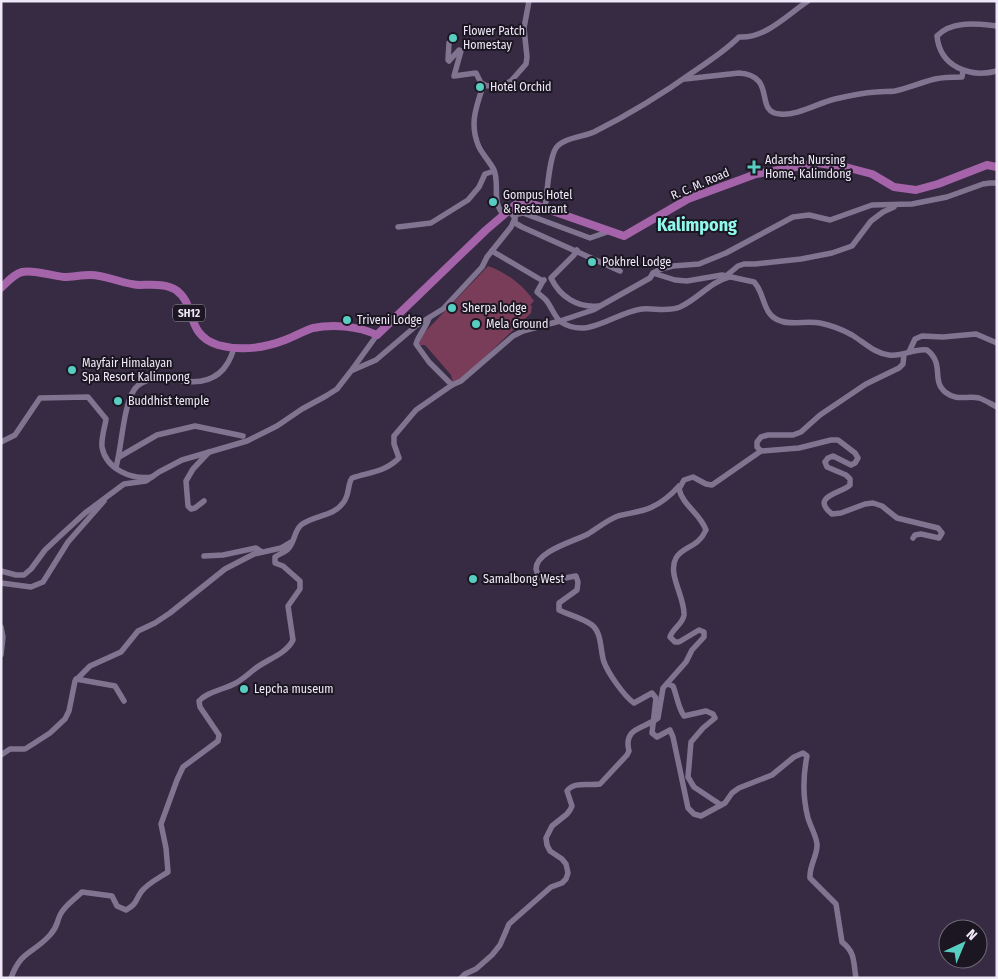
<svg xmlns="http://www.w3.org/2000/svg" width="998" height="979" font-family="'Fira Sans Condensed',sans-serif">
	<style>
		.pitch { fill: #793d59 }
		.lines { fill: none; stroke-linecap: round; stroke-linejoin: round }
		.minor { stroke: #807490; stroke-width: 5.5 }
		.major { stroke: #a563aa; stroke-width: 8 }
		.poi-dot { fill: #57cec1; stroke: #1b1621; stroke-width: 2 }
		.labels { text-anchor: middle; dominant-baseline: central; stroke-width: 4; stroke-linejoin: round; paint-order: stroke }
		.shield { fill: #1b1621; stroke: #afa9b8; stroke-width: 1 }
		.shield-label { font-size: 11px; font-weight: bold; fill: #efe8f8 }
		.poi-label { font-size: 12px; fill: #efe8f8; stroke: #1b1621; text-anchor: start }
		.street-label { font-size: 12px; fill: #efe8f8; stroke: #1b1621 }
		.district-label { font-size: 18px; font-weight: bold; fill: #90f9ec; stroke: #1b1621 }
	</style>
	<rect width="100%" height="100%" fill="#362b43"/>
	<path class="pitch" d="M488,266C507,273 522,284 534,301L530,305L532,306L531,313L460,381L453,383L451,375L426,346L424,345H419L422,335Z"/>
	<g class="lines">
		<g class="minor">
			<path d="M997,26C977,24 952,20 937,36C940,67 970,78 997,71"/>
			<polyline points="449,43 448,60 449,61 459,50 461,51 454,76 476,73 481,83 485,85"/>
			<path d="M685,79L739,73C778,76 753,112 780,114C797,116 818,103 835,99C848,96 862,93 876,92C882,91 889,92 895,91C909,88 922,82 935,79C944,77 953,77 962,77L963,71"/>
			<path d="M545,208C547,194 549,158 556,148C563,138 583,137 594,132C630,114 664,93 696,70C711,60 726,50 739,37C765,39 787,15 808,1"/>
			<path d="M504,215C491,202 500,185 494,170C490,162 483,155 479,147C469,125 476,107 483,86L504,85L511,81L526,64L527,57L524,28L529,1"/>
			<polyline points="513,215 523,213 590,238 610,231"/>
			<polyline points="515,218 515,223 522,227 620,271"/>
			<polyline points="398,227 431,223 468,200 479,187 485,174 494,171"/>
			<path d="M577,250L574,255L551,278C560,297 578,308 598,306"/>
			<polyline points="492,251 543,281 544,280"/>
			<path d="M653,273L675,280L687,281L722,275L754,282C765,293 762,313 778,320C790,326 807,320 820,323C830,325 843,330 852,335C865,343 874,353 889,355C903,357 914,348 927,350C945,364 931,380 945,392C958,402 966,395 979,398C985,400 991,404 997,407"/>
			<polyline points="726,276 738,266 744,264 755,264 801,259 832,253 852,246 871,221 883,212 894,207"/>
			<path d="M543,281L537,292C540,295 543,297 546,300C551,306 555,318 561,322C589,340 615,312 642,309C655,308 668,312 680,307C698,299 710,282 729,277"/>
			<path d="M429,318C426,328 419,334 416,344L429,362L452,385"/>
			<polyline points="909,352 915,339 922,336 943,337 976,334 997,343"/>
			<polyline points="353,370 376,360 417,325 443,309 482,267 487,257 511,227 515,218 509,210"/>
			<path d="M1,442L15,435L40,398L88,397L106,419C105,427 101,438 102,447C106,469 131,480 152,477"/>
			<polyline points="761,451 757,447 757,442 761,437 768,435 793,435 801,432 820,415 866,384 899,368 903,364 904,354"/>
			<polyline points="119,457 157,435 195,426 243,436"/>
			<path d="M116,467C122,446 123,407 134,390C137,385 141,383 146,381C151,379 156,377 161,376C168,375 176,379 183,381C211,385 227,373 234,348"/>
			<path d="M679,486C671,495 663,502 652,507C642,512 629,513 618,516C607,520 598,528 588,534C575,541 536,551 536,569C537,573 539,577 542,579C551,584 566,577 576,576L578,582L577,590L559,603V610C569,615 583,618 592,625C602,633 600,650 604,662C608,673 624,696 634,703L652,693L656,698L652,733L657,737L670,730L673,737L688,808L694,814L701,816L725,803L732,793L739,788L772,775L794,757L803,753L807,756C803,776 803,799 808,818C811,828 816,835 817,844C818,855 809,865 810,878L836,904L842,942C856,953 853,962 856,978"/>
			<polyline points="204,501 195,508 191,509 188,506 186,481 193,469 209,452"/>
			<polyline points="204,556 223,555 256,548 262,552"/>
			<polyline points="1,571 16,575 24,575 31,569 45,550 61,535 85,513 124,484 146,481 159,472 182,460 247,441 277,426 302,409 326,396 337,389 351,371 377,335"/>
			<polyline points="1,583 31,587 43,582 68,542 104,501"/>
			<polyline points="1,627 3,637 1,655"/>
			<polyline points="76,679 115,686 124,701"/>
			<path d="M667,684L673,686C677,696 678,707 684,716L706,711L713,714L715,718L703,728L691,742L688,777L694,787L721,805"/>
			<polyline points="1,755 10,749 25,749 33,744 50,733 65,719 69,711 75,681 90,666 121,652 138,631 155,623 170,613 225,569 254,554 281,548 291,542"/>
			<path d="M11,978C21,950 33,954 50,935C58,926 56,924 60,915C64,906 76,898 82,892L112,896L117,906L126,910C137,904 135,901 141,892C148,883 159,878 168,872L166,848L161,824L177,780L183,767L218,741L219,735L200,707L199,701C207,692 222,690 234,684C242,680 248,674 256,668C268,659 286,654 293,640L288,606L300,589V581L283,566L275,563V557C279,554 286,552 288,549C295,542 294,531 301,525C313,515 333,517 343,503C350,495 347,485 352,478C370,472 385,472 399,458L394,444V436L416,410L452,385L461,381L513,336L523,331L560,321L593,310L650,278L653,273L661,269L673,266L699,264L726,253L793,217L809,215L830,220L872,205L912,204L947,197L983,184L990,183H997"/>
			<path d="M461,978L465,974L476,969L492,955L500,945L509,924L551,887L562,883L566,879L568,873L566,864L562,859L550,851L547,845L546,838L552,826L567,814L570,810L572,806L567,791C574,781 589,786 600,784L627,755L629,751C623,727 644,729 658,718L663,688L686,662L692,650L704,637V632L699,630L679,642H675L670,637C672,629 683,624 684,615C685,597 667,574 676,558C683,546 698,548 706,530C700,513 683,506 679,489L684,480L693,477L706,484L712,485L761,451L799,448L831,440H838L855,453L858,458L855,463L851,465L833,456L828,458L825,462L827,467L846,475L850,479V485C843,493 809,496 832,514L841,513L865,504L873,503L882,506L897,518L938,528L942,533L939,538L921,534L915,535L913,538"/>
		</g>
		<path class="major" d="M1,288C7,282 14,274 22,272C33,269 52,276 64,277C73,277 81,275 90,275C107,275 122,284 139,285C151,285 165,283 176,290C197,305 185,335 218,345C240,351 264,348 285,340C295,336 304,331 313,328C333,324 358,326 377,335L486,230L521,200L624,236L688,199L756,174L818,163L849,168L872,174L894,187L916,190L938,184L987,165L997,167"/>
	</g>
	<g class="poi-dot">
		<circle cx="453" cy="38" r="5"/>
		<circle cx="480" cy="87" r="5"/>
		<path d="M751.5 159.5h5v5h5v5h-5v5h-5v-5h-5v-5h5z"/>
		<circle cx="493" cy="202" r="5"/>
		<circle cx="592" cy="262" r="5"/>
		<circle cx="452" cy="308" r="5"/>
		<circle cx="347" cy="320" r="5"/>
		<circle cx="476" cy="324" r="5"/>
		<circle cx="72" cy="370" r="5"/>
		<circle cx="118" cy="401" r="5"/>
		<circle cx="473" cy="579" r="5"/>
		<circle cx="244" cy="689" r="5"/>
	</g>
	<g class="labels">
		<rect class="shield" x="173" y="304.5" width="32" height="17" rx="4"/>
		<g class="shield-label">
			<text x="189" y="313">SH12</text>
		</g>
		<g class="poi-label">
			<text x="463" y="31">Flower Patch<tspan x="463" dy="14">Homestay</tspan></text>
			<text x="490" y="87">Hotel Orchid</text>
			<text x="765" y="160">Adarsha Nursing<tspan x="765" dy="14">Home, Kalimdong</tspan></text>
			<text x="503" y="195">Gompus Hotel<tspan x="503" dy="14">&amp; Restaurant</tspan></text>
			<text x="602" y="262">Pokhrel Lodge</text>
			<text x="462" y="308">Sherpa lodge</text>
			<text x="357" y="320">Triveni Lodge</text>
			<text x="486" y="324">Mela Ground</text>
			<text x="82" y="363">Mayfair Himalayan<tspan x="82" dy="14">Spa Resort Kalimpong</tspan></text>
			<text x="128" y="401">Buddhist temple</text>
			<text x="483" y="579">Samalbong West</text>
			<text x="254" y="689">Lepcha museum</text>
		</g>
		<g class="street-label">
			<text transform="translate(700 184) rotate(-23)">R. C. M. Road</text>
		</g>
		<g class="district-label">
			<text x="697" y="225">Kalimpong</text>
		</g>
	</g>
	<rect width="998" height="979" fill="none" stroke="#efe8f8" stroke-width="5"/>
	<g transform="translate(963 944) rotate(44)"><circle r="24" fill="#1b1621" stroke="#706a77"/>
	<path d="M0-4L9 19L0 12L-9 19Z" fill="#57cec1"/>
	<text y="-8" font-size="14" font-weight="bold" text-anchor="middle" fill="#efe8f8">N</text>
	</g>
</svg>
